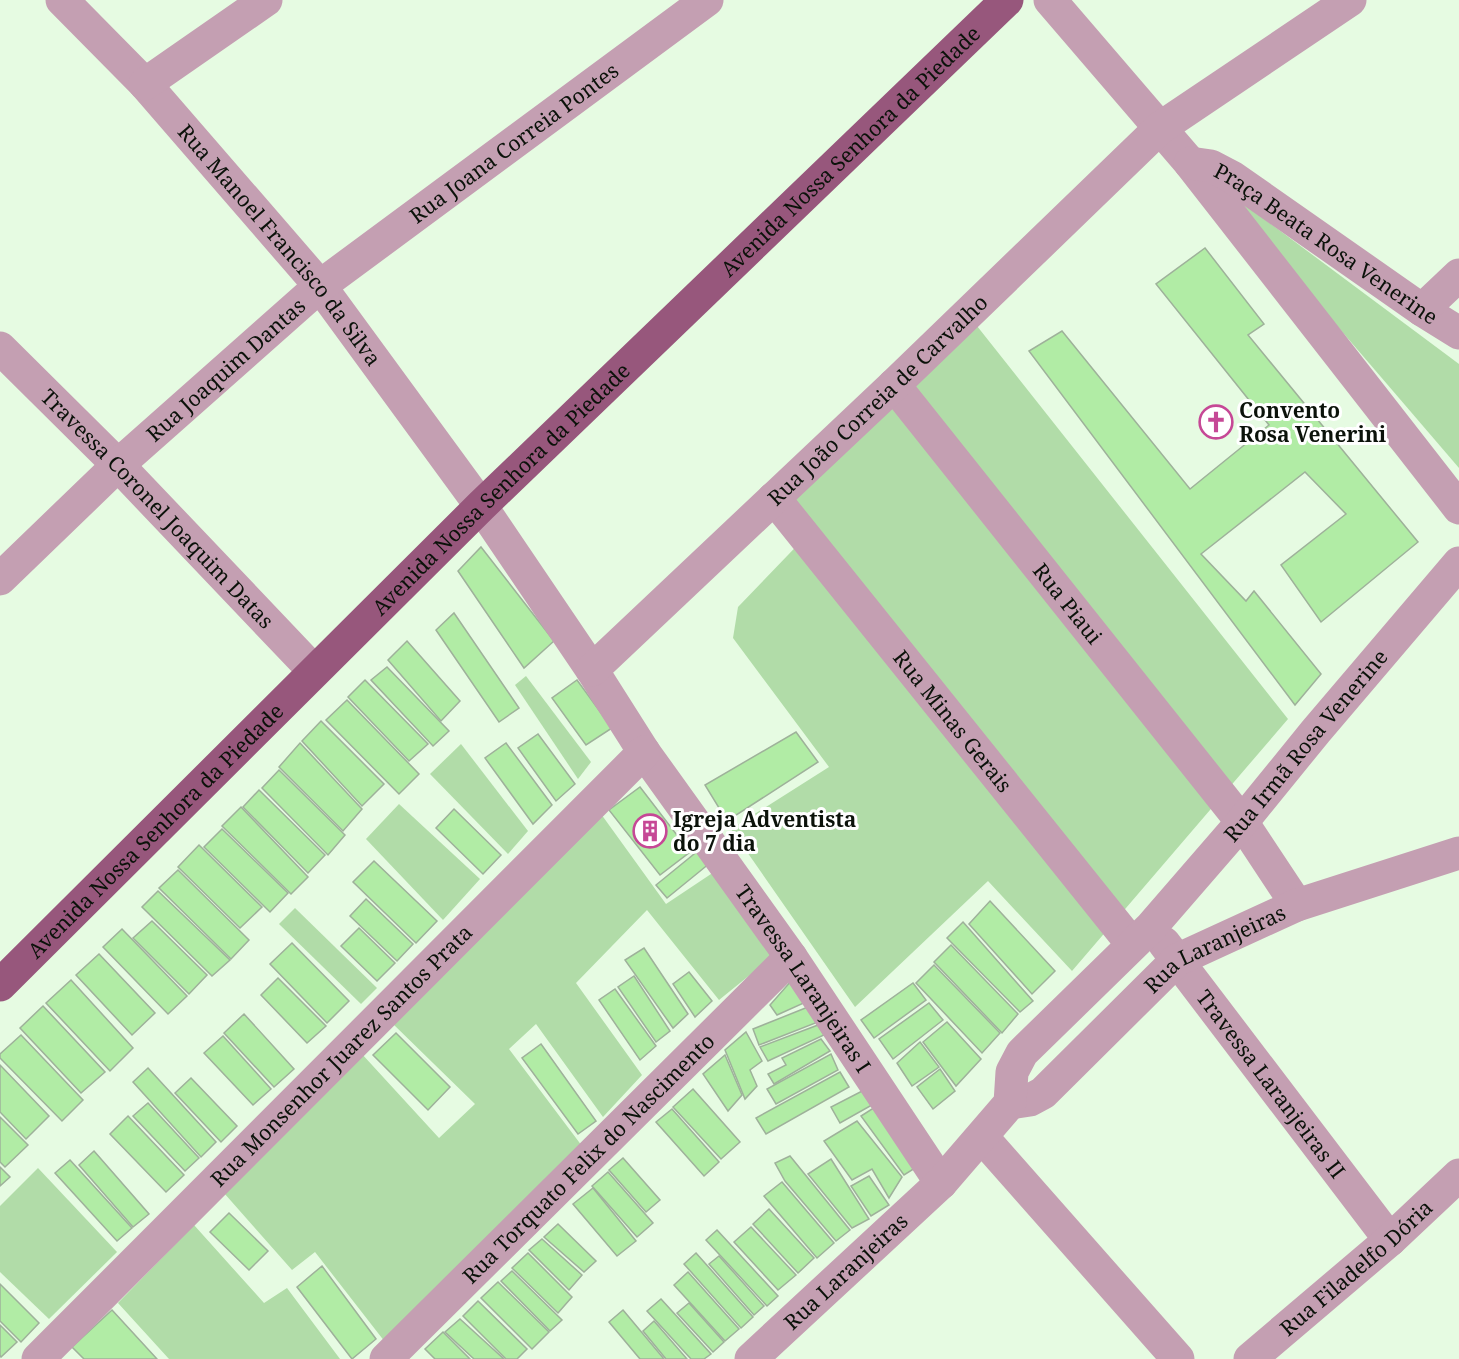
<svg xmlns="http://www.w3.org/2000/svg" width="1459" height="1359" font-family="'Noto Serif',serif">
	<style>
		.green { fill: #b1dca8 }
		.building { fill: #b1eca5; stroke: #9eb19a; stroke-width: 1.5 }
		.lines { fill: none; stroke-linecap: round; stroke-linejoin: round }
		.minor { stroke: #c49fb2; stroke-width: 33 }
		.major { stroke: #97577c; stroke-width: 33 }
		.labels { text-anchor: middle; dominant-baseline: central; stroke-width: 6; stroke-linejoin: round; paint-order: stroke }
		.street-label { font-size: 21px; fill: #0b120a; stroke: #fff }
		.poi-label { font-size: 21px; font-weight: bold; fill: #0b120a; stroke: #fff; text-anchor: start }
	</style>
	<rect width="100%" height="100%" fill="#e6fbe2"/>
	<g class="green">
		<polygon points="1212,180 1459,364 1459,468"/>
		<polygon points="977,326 1288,719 1072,971 988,881 855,1007 731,829 829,767 733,638 738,607 813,529 787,500"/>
		<polygon points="526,676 591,762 578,779 515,685"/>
		<polygon points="461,744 528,831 508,854 430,774"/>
		<polygon points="399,804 480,879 443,920 366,839"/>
		<polygon points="596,807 666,904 717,870 778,952 719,1000 647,910 576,983 642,1075 603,1117 536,1024 509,1049 582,1146 385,1342 315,1252 292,1270 224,1193 361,1053 439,1138 475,1104 392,1023"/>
		<polygon points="295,908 377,988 361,1004 279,924"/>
		<polygon points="38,1168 117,1252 49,1319 0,1272 0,1206"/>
		<polygon points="194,1225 264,1303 287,1288 340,1359 169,1359 118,1303"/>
	</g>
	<g class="building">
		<polygon points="1205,248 1264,324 1248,335 1418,542 1321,622 1281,565 1346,514 1305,472 1201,554 1246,601 1254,591 1321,674 1295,705 1029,351 1062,331 1190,489 1269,425 1156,284"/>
		<polygon points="481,547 554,641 524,668 458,571"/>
		<polygon points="454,613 519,708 499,722 436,630"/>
		<polygon points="407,641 460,701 441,721 388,660"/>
		<polygon points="387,667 449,731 433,746 371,680"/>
		<polygon points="365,680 428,744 409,761 348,697"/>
		<polygon points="577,680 612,728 586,745 552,698"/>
		<polygon points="347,700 419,774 399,794 326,720"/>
		<polygon points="321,721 384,784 362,806 302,741"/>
		<polygon points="796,732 818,762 727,821 705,785"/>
		<polygon points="538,734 575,784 556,801 518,748"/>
		<polygon points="300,743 362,809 343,831 279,767"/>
		<polygon points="506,743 552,805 533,824 485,758"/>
		<polygon points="279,770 345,835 328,855 262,788"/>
		<polygon points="640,787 690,852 660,875 609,810"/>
		<polygon points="259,790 325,855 308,873 243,807"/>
		<polygon points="241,807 308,877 291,894 222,826"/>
		<polygon points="454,809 501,855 483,874 436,828"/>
		<polygon points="222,829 288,893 270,912 204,847"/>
		<polygon points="199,845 262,907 240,928 178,867"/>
		<polygon points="699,850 710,863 667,898 656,885"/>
		<polygon points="374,861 437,921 416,943 353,882"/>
		<polygon points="178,870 249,940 231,959 159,888"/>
		<polygon points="158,891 230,960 212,976 142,907"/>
		<polygon points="366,899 413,944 397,961 350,916"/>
		<polygon points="990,901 1055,971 1032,994 969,924"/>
		<polygon points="152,921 207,975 189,994 133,938"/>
		<polygon points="963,922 1033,1001 1020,1012 947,938"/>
		<polygon points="359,928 395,963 377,981 341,946"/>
		<polygon points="122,929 187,996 168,1014 103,947"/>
		<polygon points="292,943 349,1001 327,1023 270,964"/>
		<polygon points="951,945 1018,1014 1002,1033 934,962"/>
		<polygon points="644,948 688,1014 673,1028 625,960"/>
		<polygon points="99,954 155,1013 132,1035 76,975"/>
		<polygon points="934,965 1000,1033 982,1053 916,983"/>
		<polygon points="689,972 712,1001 695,1017 673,984"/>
		<polygon points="634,976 670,1031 656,1042 618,987"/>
		<polygon points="278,978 326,1026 307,1043 261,995"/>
		<polygon points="71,980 133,1048 110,1071 46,1003"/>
		<polygon points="792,980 806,1002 777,1015 770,1005"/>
		<polygon points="913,983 926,1000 874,1038 861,1020"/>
		<polygon points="615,989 656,1046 640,1060 599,1000"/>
		<polygon points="929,1003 943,1020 893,1059 879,1039"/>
		<polygon points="43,1006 105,1072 81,1093 20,1028"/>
		<polygon points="808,1007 818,1022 759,1045 753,1029"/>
		<polygon points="244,1014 294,1069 274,1087 224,1033"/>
		<polygon points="947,1022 981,1059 956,1086 923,1042"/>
		<polygon points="818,1025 824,1035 768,1061 760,1047"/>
		<polygon points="746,1032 762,1061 750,1070 757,1086 745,1099 725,1050"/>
		<polygon points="396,1033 450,1087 428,1110 373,1055"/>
		<polygon points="21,1035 83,1100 62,1121 0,1058 0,1054"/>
		<polygon points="223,1036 271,1089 253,1105 204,1053"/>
		<polygon points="821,1039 830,1051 774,1084 768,1074 786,1065 782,1058"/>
		<polygon points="920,1042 939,1067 912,1086 897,1063"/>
		<polygon points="541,1044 596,1121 578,1134 522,1058"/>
		<polygon points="831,1054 838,1070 776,1104 767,1089"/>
		<polygon points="725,1055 742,1095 728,1111 703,1074"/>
		<polygon points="0,1065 49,1116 26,1139 0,1112"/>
		<polygon points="148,1068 216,1142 201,1157 133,1082"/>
		<polygon points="940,1069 955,1091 933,1109 917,1087"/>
		<polygon points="840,1072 849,1087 766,1134 756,1118"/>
		<polygon points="191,1078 237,1126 221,1142 175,1093"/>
		<polygon points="868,1088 879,1101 840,1123 831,1107"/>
		<polygon points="693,1089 740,1142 721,1159 673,1107"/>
		<polygon points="883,1102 923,1163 904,1175 861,1116"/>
		<polygon points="148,1103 199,1158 185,1171 133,1116"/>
		<polygon points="672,1109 719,1162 704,1176 656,1122"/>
		<polygon points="128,1116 184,1175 166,1192 110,1134"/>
		<polygon points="0,1117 28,1145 5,1167 0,1162"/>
		<polygon points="857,1121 902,1177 889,1198 872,1169 852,1180 824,1141"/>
		<polygon points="94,1151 149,1214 133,1227 79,1165"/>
		<polygon points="790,1156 850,1230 836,1241 785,1181 775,1163"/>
		<polygon points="623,1158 660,1200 646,1212 609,1170"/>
		<polygon points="831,1159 869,1219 852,1228 808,1174"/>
		<polygon points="70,1160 132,1228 117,1241 55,1173"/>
		<polygon points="0,1167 10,1177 0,1186"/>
		<polygon points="608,1172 653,1223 637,1237 592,1186"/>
		<polygon points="869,1176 889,1205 871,1216 851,1186"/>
		<polygon points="782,1182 834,1243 817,1258 764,1196"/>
		<polygon points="593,1188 636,1241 617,1256 573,1204"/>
		<polygon points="769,1209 814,1258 798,1273 753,1224"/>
		<polygon points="229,1213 268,1251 249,1270 210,1232"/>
		<polygon points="558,1224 596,1261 584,1272 544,1237"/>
		<polygon points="751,1227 796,1275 778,1290 734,1242"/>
		<polygon points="717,1230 778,1296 767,1306 706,1240"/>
		<polygon points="542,1239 582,1275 569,1290 529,1250"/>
		<polygon points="528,1253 572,1297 558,1313 512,1268"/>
		<polygon points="696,1253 753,1317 741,1328 684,1264"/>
		<polygon points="719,1256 764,1306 754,1315 709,1264"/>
		<polygon points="322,1266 376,1339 352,1359 297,1287"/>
		<polygon points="512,1271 562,1320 550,1331 501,1281"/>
		<polygon points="688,1272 739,1329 725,1341 674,1285"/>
		<polygon points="498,1282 549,1332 532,1349 481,1298"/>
		<polygon points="0,1284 39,1323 21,1342 0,1321"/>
		<polygon points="661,1299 711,1354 704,1359 691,1359 647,1311"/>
		<polygon points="478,1301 527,1349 517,1359 506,1359 463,1316"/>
		<polygon points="689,1303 724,1342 713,1352 677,1313"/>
		<polygon points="112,1310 157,1359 84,1359 72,1347"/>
		<polygon points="623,1310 664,1359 640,1359 609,1322"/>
		<polygon points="460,1319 504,1359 474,1359 445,1332"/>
		<polygon points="654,1321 687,1359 666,1359 643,1331"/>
		<polygon points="0,1325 17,1342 1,1357 0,1355"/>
		<polygon points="443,1332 470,1359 435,1359 425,1349"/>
	</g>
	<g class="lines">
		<g class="minor">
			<path id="s1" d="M62,0L145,84L320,286L481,506L592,670L644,752L791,957L941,1183"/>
			<polyline points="1050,0 1190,163 1459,508"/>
			<polyline points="145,84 266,0"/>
			<path id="s2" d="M1190,163L1211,166L1232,177L1422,310L1459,333"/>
			<polyline points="1422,310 1459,275"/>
			<path id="s3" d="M0,348L118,465L314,671"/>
			<path id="s4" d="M894,385L1242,822L1297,905"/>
			<path id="s5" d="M774,498L1132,944"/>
			<path id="s6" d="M0,579L118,465L320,286L707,0"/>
			<path id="s7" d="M592,670L894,385L1160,128L1350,0"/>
			<path id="s8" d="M1164,943L1390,1240"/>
			<path id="s9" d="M1010,1103L1030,1100L1043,1093L1177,960L1297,905L1459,853"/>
			<polyline points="982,1137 1178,1359"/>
			<path id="s10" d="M38,1359L644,752"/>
			<path id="s11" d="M386,1359L791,957"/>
			<path id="s12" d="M751,1359L941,1183L1010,1103L1012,1072L1022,1053L1151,927L1242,822L1316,731L1459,563"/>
			<path id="s13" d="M1250,1359L1390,1240L1459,1175"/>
		</g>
		<path class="major" id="s14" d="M0,985L481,506L1007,0"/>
	</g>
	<defs>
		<g id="church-ring" transform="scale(1.725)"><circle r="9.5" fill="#fff" stroke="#c64896" stroke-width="1.5"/><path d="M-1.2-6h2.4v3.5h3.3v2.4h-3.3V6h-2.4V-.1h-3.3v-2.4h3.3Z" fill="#c64896"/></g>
		<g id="building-ring" transform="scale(1.725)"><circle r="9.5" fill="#fff" stroke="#c64896" stroke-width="1.5"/><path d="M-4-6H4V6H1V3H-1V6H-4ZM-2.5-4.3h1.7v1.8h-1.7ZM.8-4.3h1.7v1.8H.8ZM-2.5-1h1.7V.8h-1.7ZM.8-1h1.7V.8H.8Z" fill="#c64896"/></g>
	</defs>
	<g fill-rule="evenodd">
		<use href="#church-ring" x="1216" y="422"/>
		<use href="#building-ring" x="650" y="831"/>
	</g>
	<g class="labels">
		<g class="street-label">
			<text stroke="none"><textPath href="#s6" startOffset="675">Rua Joana Correia Pontes</textPath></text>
			<text stroke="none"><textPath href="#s14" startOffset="1191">Avenida Nossa Senhora da Piedade</textPath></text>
			<text stroke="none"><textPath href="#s2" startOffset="160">Praça Beata Rosa Venerine</textPath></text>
			<text stroke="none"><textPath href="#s1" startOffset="328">Rua Manoel Francisco da Silva</textPath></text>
			<text stroke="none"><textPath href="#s6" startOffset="308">Rua Joaquim Dantas</textPath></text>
			<text stroke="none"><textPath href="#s7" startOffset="393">Rua João Correia de Carvalho</textPath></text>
			<text stroke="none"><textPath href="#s14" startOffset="705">Avenida Nossa Senhora da Piedade</textPath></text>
			<text stroke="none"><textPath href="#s3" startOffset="225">Travessa Coronel Joaquim Datas</textPath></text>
			<text stroke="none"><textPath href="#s4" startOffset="279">Rua Piaui</textPath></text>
			<text stroke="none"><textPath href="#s5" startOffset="286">Rua Minas Gerais</textPath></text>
			<text stroke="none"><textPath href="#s12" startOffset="836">Rua Irmã Rosa Venerine</textPath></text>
			<text stroke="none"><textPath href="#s14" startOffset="219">Avenida Nossa Senhora da Piedade</textPath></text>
			<text stroke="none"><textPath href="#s9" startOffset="262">Rua Laranjeiras</textPath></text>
			<text stroke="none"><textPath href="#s1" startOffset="1230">Travessa Laranjeiras I</textPath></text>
			<text stroke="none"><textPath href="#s10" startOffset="429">Rua Monsenhor Juarez Santos Prata</textPath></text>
			<text stroke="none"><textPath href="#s8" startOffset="177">Travessa Laranjeiras II</textPath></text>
			<text stroke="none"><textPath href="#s11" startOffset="285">Rua Torquato Felix do Nascimento</textPath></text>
			<text stroke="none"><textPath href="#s13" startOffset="140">Rua Filadelfo Dória</textPath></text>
			<text stroke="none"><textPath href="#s12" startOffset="129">Rua Laranjeiras</textPath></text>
		</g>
		<g class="poi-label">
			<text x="1239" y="410">Convento<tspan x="1239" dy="24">Rosa Venerini</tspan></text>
			<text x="673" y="819">Igreja Adventista<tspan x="673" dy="24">do 7 dia</tspan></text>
		</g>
	</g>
</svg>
